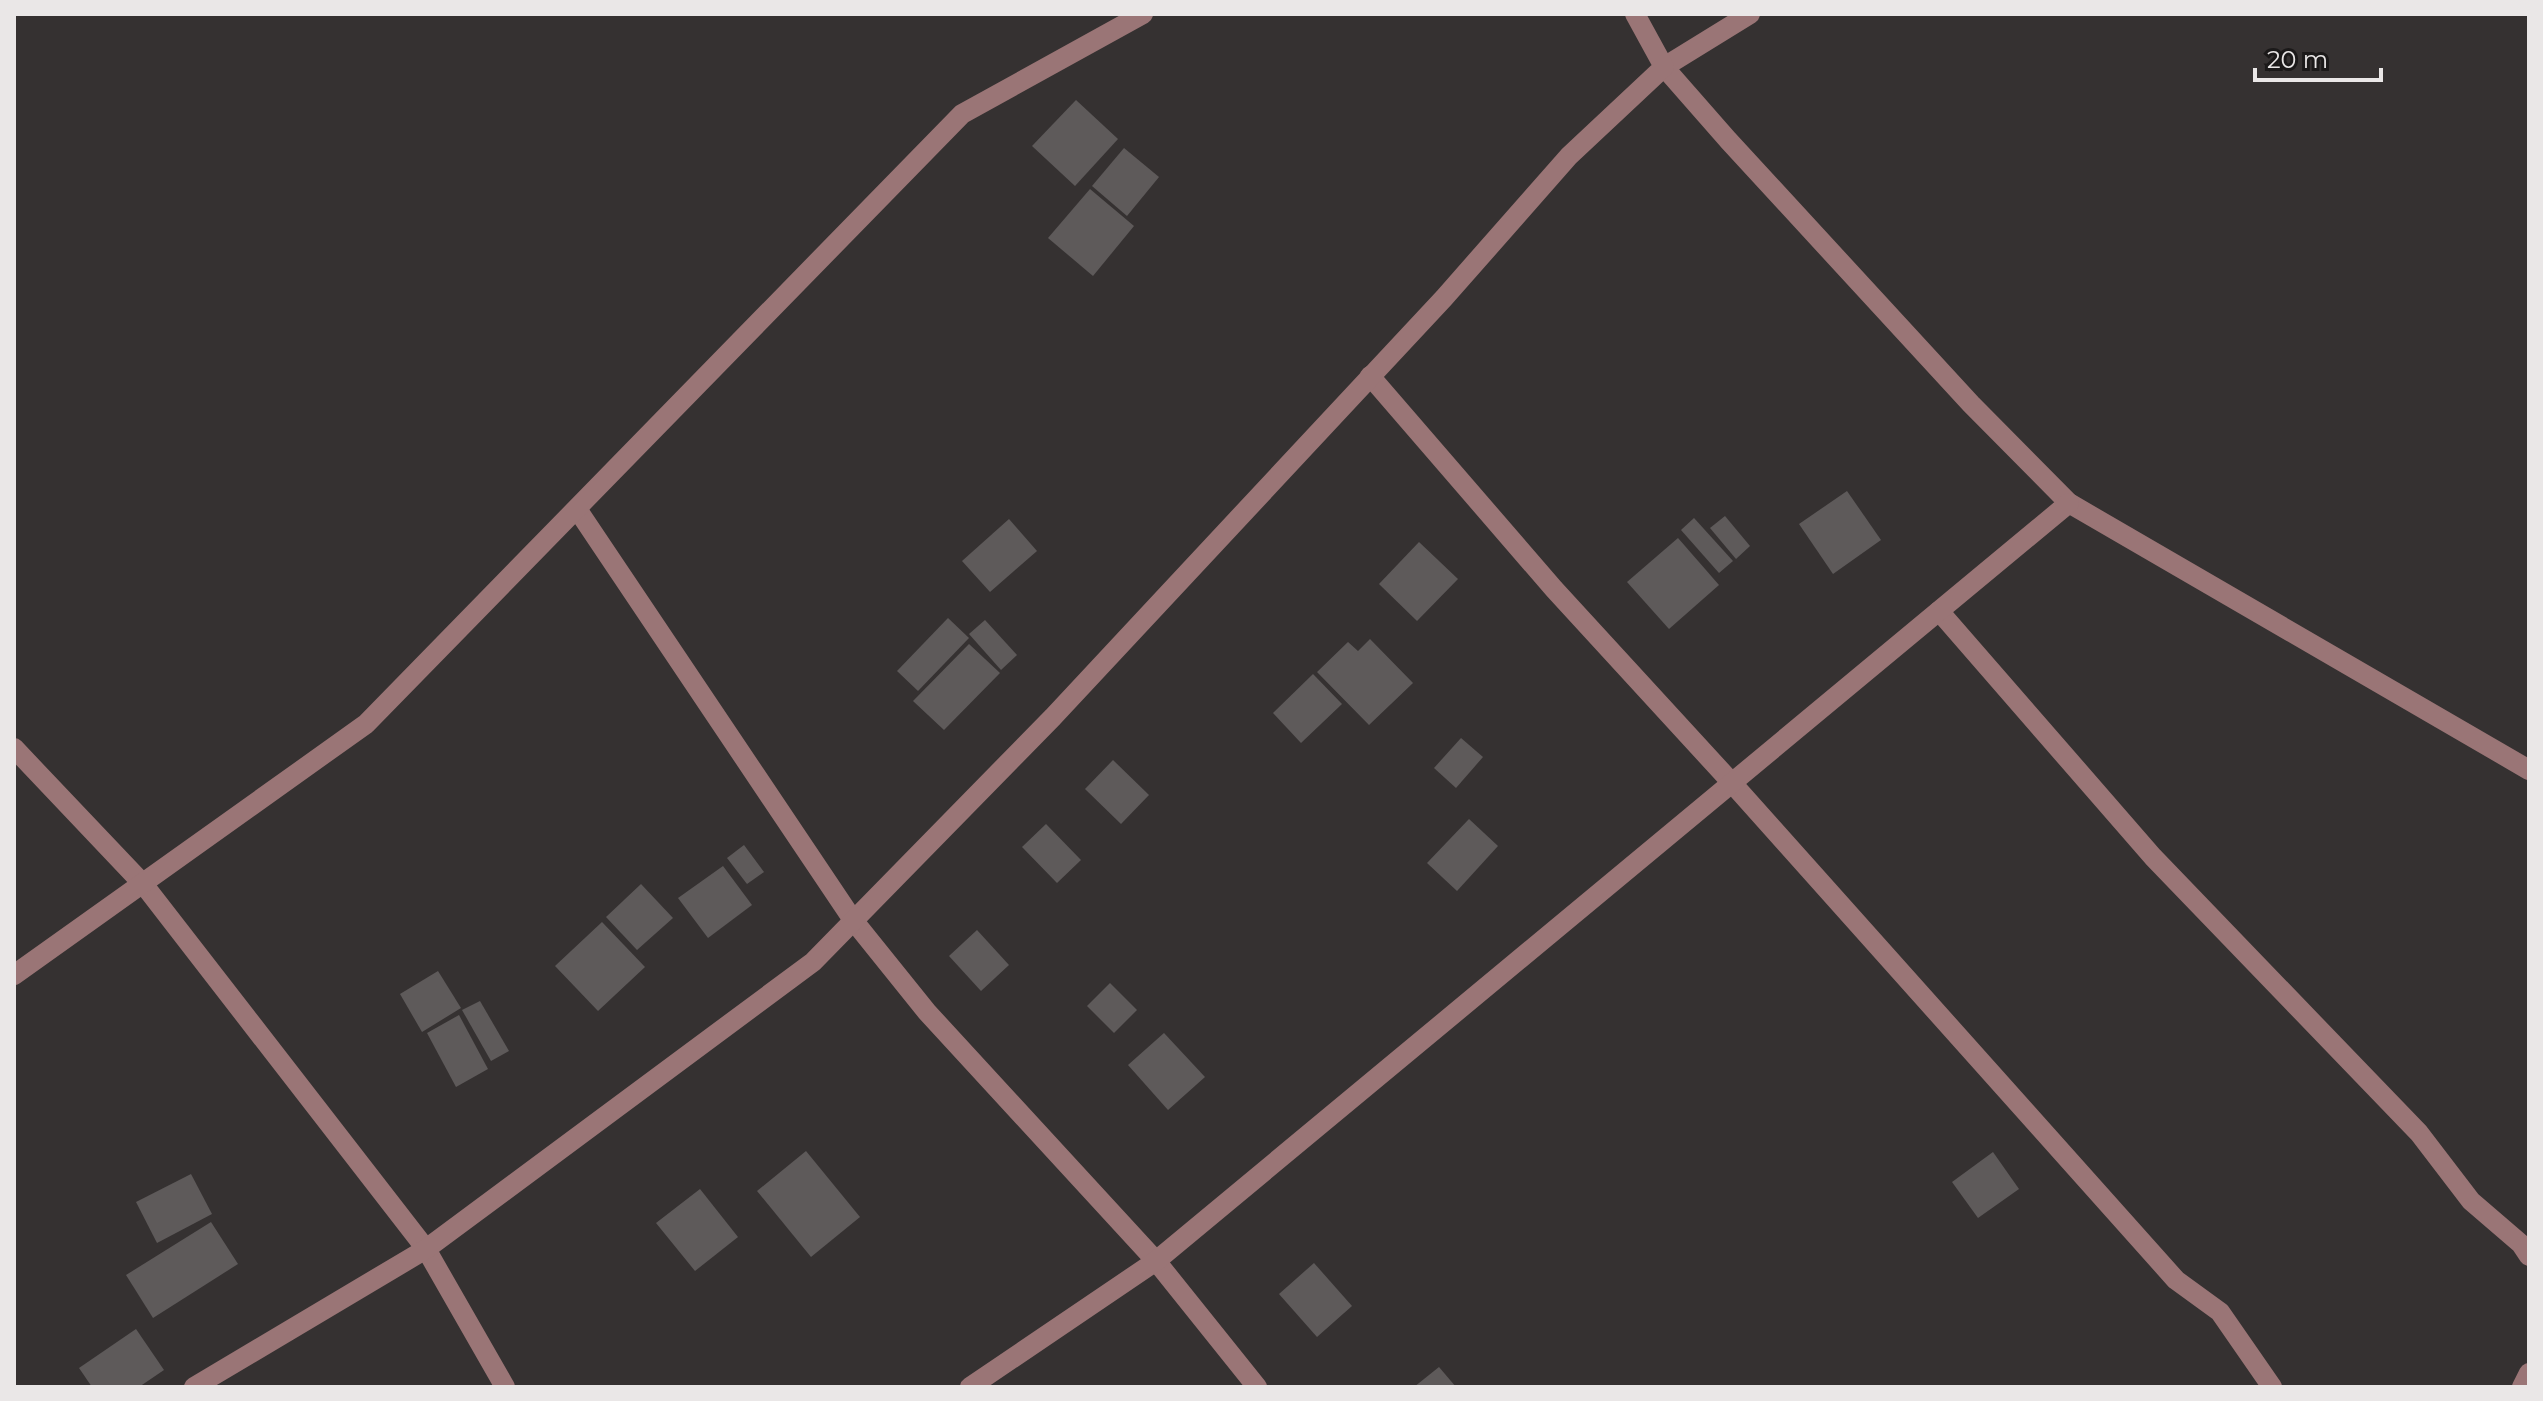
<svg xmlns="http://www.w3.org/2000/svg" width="2543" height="1401" font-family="Montserrat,sans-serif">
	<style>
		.building { fill: #5e5a5a }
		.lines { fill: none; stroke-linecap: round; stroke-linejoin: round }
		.minor { stroke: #9a7576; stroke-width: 20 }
	</style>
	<rect width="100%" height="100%" fill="#353131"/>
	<g class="building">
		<polygon points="1076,100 1118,139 1075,186 1032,146"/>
		<polygon points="1124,148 1159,177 1127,216 1092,186"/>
		<polygon points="1090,189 1134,226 1093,276 1048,238"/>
		<polygon points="1847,491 1881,540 1833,574 1799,524"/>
		<polygon points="1725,516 1750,546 1736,559 1710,528"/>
		<polygon points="1694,518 1733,561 1719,573 1681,530"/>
		<polygon points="1009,519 1037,551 990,592 962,561"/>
		<polygon points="1678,538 1719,585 1669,629 1627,582"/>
		<polygon points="1419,542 1458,579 1417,621 1379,584"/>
		<polygon points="948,618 969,638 918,691 897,671"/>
		<polygon points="985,620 1017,655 1001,670 969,634"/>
		<polygon points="1370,639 1413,683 1369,725 1317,672 1348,642 1358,651"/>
		<polygon points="969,644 1000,673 944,730 913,701"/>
		<polygon points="1313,674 1342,704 1301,743 1273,713"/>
		<polygon points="1461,738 1483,757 1456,788 1434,768"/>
		<polygon points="1113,760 1149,795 1121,824 1085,789"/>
		<polygon points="1469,819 1498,846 1457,891 1427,863"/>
		<polygon points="1046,824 1081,860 1057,883 1022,847"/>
		<polygon points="744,845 764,872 747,884 727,858"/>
		<polygon points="723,866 752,905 708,938 678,898"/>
		<polygon points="641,884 673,918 637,950 606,917"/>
		<polygon points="602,922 645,967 598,1011 555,966"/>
		<polygon points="977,930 1009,965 981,991 949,956"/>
		<polygon points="438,971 461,1008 422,1032 400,994"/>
		<polygon points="1110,983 1137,1010 1114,1033 1087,1006"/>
		<polygon points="480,1001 509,1051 491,1061 462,1010"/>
		<polygon points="459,1015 488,1069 456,1087 427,1033"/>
		<polygon points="1164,1033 1205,1077 1168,1110 1128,1065"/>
		<polygon points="806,1151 860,1217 811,1257 757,1191"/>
		<polygon points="1993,1152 2019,1189 1978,1218 1952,1182"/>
		<polygon points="191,1174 212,1214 157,1243 136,1202"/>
		<polygon points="700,1189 738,1237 695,1271 656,1223"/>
		<polygon points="211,1222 238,1264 153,1318 126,1275"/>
		<polygon points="1314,1263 1352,1306 1317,1337 1279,1294"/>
		<polygon points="136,1329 164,1370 139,1387 92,1387 79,1368"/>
		<polygon points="1439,1367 1456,1387 1414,1387"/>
	</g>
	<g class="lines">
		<g class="minor">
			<polyline points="1750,14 1664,67 1728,140 1971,404 2069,503 2529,770"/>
			<polyline points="1370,376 1554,589 1732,783 2176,1280 2220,1312 2272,1387"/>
			<polyline points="577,509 853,920 927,1012 1156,1261 1257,1387"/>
			<polyline points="1939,611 2153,857 2419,1133 2471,1201 2521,1244 2529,1256"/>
			<polyline points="14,748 144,885 426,1249 505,1387"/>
			<polyline points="14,975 366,724 962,114 1143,14"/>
			<polyline points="194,1387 426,1249 813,962 1053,717 1444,298 1569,156 1664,67 1635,14"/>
			<polyline points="970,1387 1156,1261 2069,503"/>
			<polyline points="2522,1387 2529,1373"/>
		</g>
	</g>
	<rect width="2543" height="1401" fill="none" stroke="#eae7e7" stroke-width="32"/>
	<path d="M2255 68v12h126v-12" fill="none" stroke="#eae7e7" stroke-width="4"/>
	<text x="2267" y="68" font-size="24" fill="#eae7e7" stroke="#1b1919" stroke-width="6" paint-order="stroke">20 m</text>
</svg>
